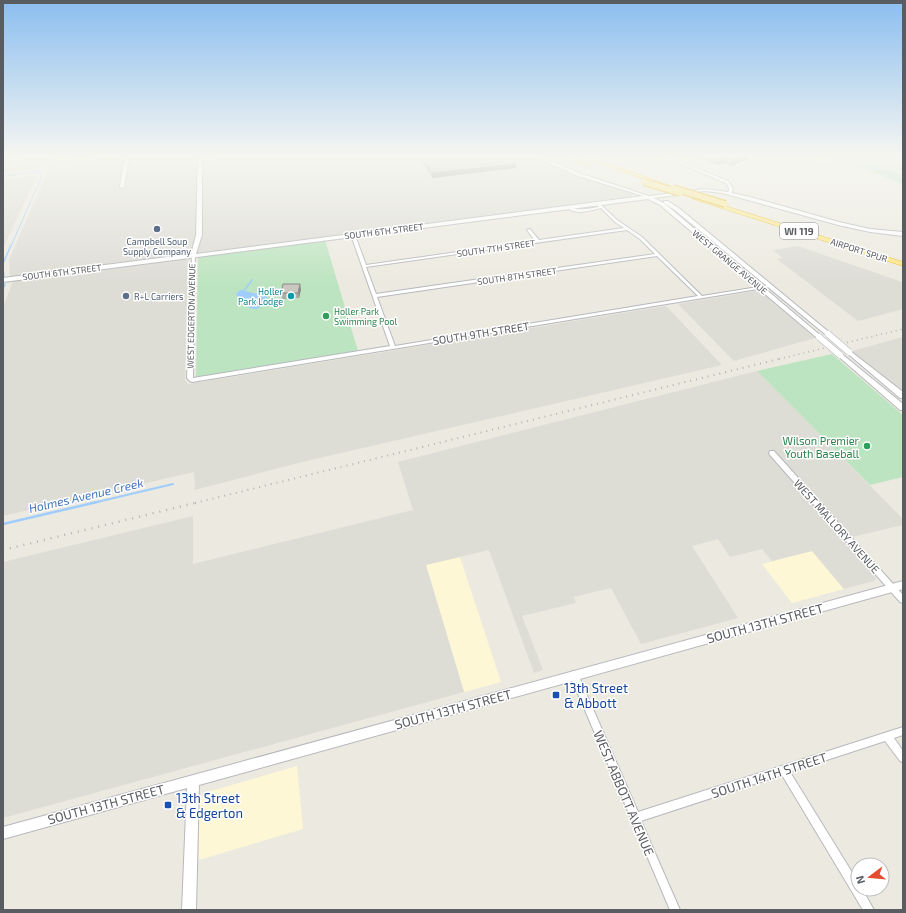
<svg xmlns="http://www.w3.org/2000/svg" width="906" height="913" font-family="'Exo 2',sans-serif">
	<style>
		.commercial { fill: #fdf7d5 }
		.industrial { fill: #dddcd5 }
		.green { fill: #bde4c0 }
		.water { fill: #9fcdfd }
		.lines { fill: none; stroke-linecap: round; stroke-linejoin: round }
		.stream-far3 { stroke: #9fcdfd; stroke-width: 1 }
		.stream-far2 { stroke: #9fcdfd; stroke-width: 1.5 }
		.stream-far1 { stroke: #9fcdfd; stroke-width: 2 }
		.stream { stroke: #9fcdfd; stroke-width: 2.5 }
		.minor-casing { stroke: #b6b8bd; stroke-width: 2 }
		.tertiary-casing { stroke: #b6b8bd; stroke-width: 2 }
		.motorway-casing { stroke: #e8b304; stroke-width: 1 }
		.minor { fill: #fff; fill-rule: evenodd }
		.tertiary { fill: #fff; fill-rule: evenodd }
		.motorway { fill: #fbe789; fill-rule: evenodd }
		.rail-far2 { stroke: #b2b3b3; stroke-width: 1.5; stroke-dasharray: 1 4; stroke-linecap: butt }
		.rail-far1 { stroke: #b2b3b3; stroke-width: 2; stroke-dasharray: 1 5; stroke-linecap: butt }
		.rail { stroke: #b2b3b3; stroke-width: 2.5; stroke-dasharray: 1 6; stroke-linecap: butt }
		.tertiary-bridge-casing { stroke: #b6b8bd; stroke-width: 7; stroke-linecap: butt }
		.motorway-bridge-casing { stroke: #e8b304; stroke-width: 8; stroke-linecap: butt }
		.tertiary-bridge { stroke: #fff; stroke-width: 6 }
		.motorway-bridge { stroke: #fbe789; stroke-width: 6 }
		.wall { fill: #adaba5 }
		.shaded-wall { fill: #8d8b86 }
		.building { fill: #c9c7c0; stroke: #8d8b86 }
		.service-dot { fill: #5c6f8a; stroke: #fff; stroke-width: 1.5 }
		.culture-dot { fill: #0f9aa8; stroke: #fff; stroke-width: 1.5 }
		.leisure-dot { fill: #2e9e5b; stroke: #fff; stroke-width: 1.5 }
		.transit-dot { fill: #1a4fb4; stroke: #fff; stroke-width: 1.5 }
		.labels { text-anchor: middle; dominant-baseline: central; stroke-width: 3; stroke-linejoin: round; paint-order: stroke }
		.far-street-label { font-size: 9px; fill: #595c61; stroke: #fff }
		.far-service-label { font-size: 9px; fill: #4e5e75; stroke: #fff }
		.far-culture-label { font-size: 9px; fill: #0d838f; stroke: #fff; text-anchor: end }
		.far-leisure-label { font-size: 9px; fill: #27864d; stroke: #fff; text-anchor: start }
		.shield { fill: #fff; stroke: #8b8d90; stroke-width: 1 }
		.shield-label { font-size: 10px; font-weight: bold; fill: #595c61 }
		.street-label { font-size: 11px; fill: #595c61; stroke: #fff }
		.leisure-label { font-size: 11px; fill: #27864d; stroke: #fff; text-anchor: end }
		.water-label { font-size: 12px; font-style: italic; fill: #4376c0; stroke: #fff }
		.near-street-label { font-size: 13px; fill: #595c61; stroke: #fff }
		.near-transit-label { font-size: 13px; fill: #164399; stroke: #fff; text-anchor: start }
	</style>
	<rect width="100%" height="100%" fill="#eceae0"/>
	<g class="commercial">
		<polygon points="812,551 844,589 792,603 762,564"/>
		<polygon points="460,557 501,682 464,692 426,565"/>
		<polygon points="297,766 303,829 199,860 199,805 200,799 204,793"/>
	</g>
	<g class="industrial">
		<polygon points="3,156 532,156 574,174 627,191 633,196 631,198 10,277 9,260 52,161 45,161 40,168 34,170 3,173 3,167 8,158 3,158"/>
		<polygon points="37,176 3,248 3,179"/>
		<polygon points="798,246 902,282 903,309 858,321 777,259 783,258 773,250"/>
		<polygon points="186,259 188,260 185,380 188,384 666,306 722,365 298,463 195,490 194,472 3,516 3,307 13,281"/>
		<polygon points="755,291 762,292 815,338 734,361 678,304"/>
		<polygon points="903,337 903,392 852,351"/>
		<polygon points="757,371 903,519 903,525 844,539 874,574 876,579 874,581 844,589 812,551 772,561 762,549 730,557 718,539 692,546 738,618 641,644 611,588 574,597 576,603 522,616 543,670 534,673 489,550 426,565 464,692 3,818 3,562 193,516 193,564 413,510 398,462"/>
	</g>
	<g class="green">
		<path d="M828,156H903V173L871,159L866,162L883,165L903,175V185C883,177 866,166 844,165C835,164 826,169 817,167L831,162L827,159Z"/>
		<polygon points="325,240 358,351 196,377 198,257"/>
		<polygon points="832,354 903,415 903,477 870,485 757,371"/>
	</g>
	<path class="water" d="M240,290L268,296C263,305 259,313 248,307L246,300L237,296L236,294Z"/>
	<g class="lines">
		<g class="stream-far3">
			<polyline points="865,167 881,170 903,181"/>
			<polyline points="37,172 45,168 49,162"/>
			<polyline points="3,176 34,172 39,173 42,176 11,246"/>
		</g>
		<g class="stream-far2">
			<polyline points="3,264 11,245"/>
			<polyline points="3,269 4,276"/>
			<polyline points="3,289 5,284"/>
			<polyline points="243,292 252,280"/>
		</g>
		<polyline class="stream-far1" points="93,503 173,484"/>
		<polyline class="stream" points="3,524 97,502"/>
		<g class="minor-casing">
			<g id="minor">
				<polygon points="36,156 80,159 108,156 121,156 80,161 37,158 3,161 3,159"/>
				<polygon points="125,156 129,156 124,187 122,188 120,187"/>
				<polygon points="228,156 241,156 200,161 198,160 200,159"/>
				<polygon points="662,156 667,156 728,181 733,188 732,193 730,194 728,193 729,188 726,183"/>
				<path d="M597,203H599L617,220L642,237L702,296L770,285L772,286L770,287L192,382L190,381L187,378L192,255L195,256L193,378L390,346L351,235L352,234L355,235L366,265L535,241L527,230L529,229H530L539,240L624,228L615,222L601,208C590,211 577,215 567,208L569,207C579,211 588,209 599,207L596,204ZM627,230L640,239L655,254L376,294L366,267ZM657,256L698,296L395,346L377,297Z"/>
				<polygon points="770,451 774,451 903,595 903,603 900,602 770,455 769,453"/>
				<polygon points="574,671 577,672 638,812 903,727 903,735 894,738 903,751 903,762 900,761 885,741 790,772 858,882 858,889 862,889 874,910 863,910 782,775 641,821 680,910 670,910 570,675 571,672"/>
			</g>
		</g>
		<g class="tertiary-casing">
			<g id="tertiary">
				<polygon points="198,156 202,156 202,235 196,254 643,196 578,176 533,156 539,156 582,174 649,196 704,189 722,191 750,197 839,222 870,229 903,232 903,236 870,232 838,225 722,193 704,191 654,198 664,203 821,336 821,338 817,338 660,205 648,199 3,282 3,278 191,254 196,235"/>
				<polygon points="664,201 668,201 680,209 830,333 830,335 826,335 676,211 664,203"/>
				<polygon points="849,350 903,392 903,398 900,398 847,353 847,351"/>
				<polygon points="840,353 842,354 903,404 903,410 900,410 838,356 837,355"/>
				<polygon points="903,581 903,589 199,785 196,910 182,910 187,788 3,839 3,827"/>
			</g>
		</g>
		<g class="motorway-casing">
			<g id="motorway">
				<polygon points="561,156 570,156 593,165 588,166"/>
				<polygon points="580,156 589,156 676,188 671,189"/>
				<polygon points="693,197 697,197 903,262 903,266 693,199"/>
			</g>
		</g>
		<use href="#minor" class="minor"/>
		<use href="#tertiary" class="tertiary"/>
		<use href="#motorway" class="motorway"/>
		<polyline class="rail-far2" points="779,359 903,329"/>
		<polyline class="rail-far1" points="195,503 783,358"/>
		<polyline class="rail" points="3,550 199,502"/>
		<g class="tertiary-bridge-casing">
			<g id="tertiary-bridge">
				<polyline points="828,334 849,352"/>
				<polyline points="819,337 840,355"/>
			</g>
		</g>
		<g class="motorway-bridge-casing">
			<g id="motorway-bridge">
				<polyline points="644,182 680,193"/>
				<polyline points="673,188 725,204"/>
			</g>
		</g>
		<use href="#tertiary-bridge" class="tertiary-bridge"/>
		<use href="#motorway-bridge" class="motorway-bridge"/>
	</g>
	<g class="wall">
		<polygon points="419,156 509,156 516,168 432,178"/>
		<polygon points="694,156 750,156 749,159 731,166 724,163 718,165"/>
		<polygon points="301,289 299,298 282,299 281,293"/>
	</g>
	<g class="shaded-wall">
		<polygon points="743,156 750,156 749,159 731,166 733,160"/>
		<polygon points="726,157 724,163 718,165 720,159"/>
		<polygon points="516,164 516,168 432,178 432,173"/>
		<polygon points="300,284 301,289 299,298 298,293"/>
	</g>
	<g class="building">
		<polygon points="421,156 509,156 516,164 432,173"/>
		<polygon points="711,156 743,156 733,160 726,157 720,159"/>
		<polygon points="283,284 300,284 298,293 281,293"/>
	</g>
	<linearGradient id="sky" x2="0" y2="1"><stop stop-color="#8bbef0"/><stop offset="0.55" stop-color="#f6f6f1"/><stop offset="1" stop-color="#f6f6f1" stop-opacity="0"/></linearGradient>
	<rect width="906" height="284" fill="url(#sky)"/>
	<g class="service-dot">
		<circle cx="157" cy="229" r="4"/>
		<circle cx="126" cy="296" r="4"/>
	</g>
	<circle class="culture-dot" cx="291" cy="296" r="4"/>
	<g class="leisure-dot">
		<circle cx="326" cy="316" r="4"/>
		<circle cx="867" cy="446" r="4"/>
	</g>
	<g class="transit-dot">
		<rect x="552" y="691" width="8" height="8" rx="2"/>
		<rect x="164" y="801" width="8" height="8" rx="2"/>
	</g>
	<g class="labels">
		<g class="far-street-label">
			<text transform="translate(384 231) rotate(-7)">SOUTH 6TH STREET</text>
			<text transform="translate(496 248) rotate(-8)">SOUTH 7TH STREET</text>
			<text transform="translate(859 250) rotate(18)">AIRPORT SPUR</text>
			<text transform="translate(730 262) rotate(40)">WEST GRANGE AVENUE</text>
			<text transform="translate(62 272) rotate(-7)">SOUTH 6TH STREET</text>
			<text transform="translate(517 276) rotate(-8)">SOUTH 8TH STREET</text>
			<text transform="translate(191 316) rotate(-89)">WEST EDGERTON AVENUE</text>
		</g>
		<g class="far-service-label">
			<text x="157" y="241">Campbell Soup<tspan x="157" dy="10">Supply Company</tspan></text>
			<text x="134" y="296" text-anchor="start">R+L Carriers</text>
		</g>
		<g class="far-culture-label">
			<text x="283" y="291">Holler<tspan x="283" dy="10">Park Lodge</tspan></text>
		</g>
		<g class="far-leisure-label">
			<text x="334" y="311">Holler Park<tspan x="334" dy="10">Swimming Pool</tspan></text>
		</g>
		<rect class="shield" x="780" y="223" width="38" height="16" rx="3"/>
		<g class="shield-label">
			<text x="799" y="231">WI 119</text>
		</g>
		<g class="street-label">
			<text transform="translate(481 333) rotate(-9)">SOUTH 9TH STREET</text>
			<text transform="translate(837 526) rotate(48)">WEST MALLORY AVENUE</text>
		</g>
		<g class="leisure-label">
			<text x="859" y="440">Wilson Premier<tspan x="859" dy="13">Youth Baseball</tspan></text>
		</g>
		<g class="water-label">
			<text transform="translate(86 495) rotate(-13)">Holmes Avenue Creek</text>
		</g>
		<g class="near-street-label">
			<text transform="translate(765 623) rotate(-15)">SOUTH 13TH STREET</text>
			<text transform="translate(453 709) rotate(-15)">SOUTH 13TH STREET</text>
			<text transform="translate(769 775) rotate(-18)">SOUTH 14TH STREET</text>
			<text transform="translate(624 793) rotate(67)">WEST ABBOTT AVENUE</text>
			<text transform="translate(106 804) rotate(-15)">SOUTH 13TH STREET</text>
		</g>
		<g class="near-transit-label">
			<text x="564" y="688">13th Street<tspan x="564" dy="15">&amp; Abbott</tspan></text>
			<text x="176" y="798">13th Street<tspan x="176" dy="15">&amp; Edgerton</tspan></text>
		</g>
	</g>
	<rect width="906" height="913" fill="none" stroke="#595c61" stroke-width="8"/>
	<g transform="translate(870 877) rotate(254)"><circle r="19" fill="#ffffff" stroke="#bdbec0"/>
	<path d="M0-3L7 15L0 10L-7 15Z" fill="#e54a2d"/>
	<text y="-6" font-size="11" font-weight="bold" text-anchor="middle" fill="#595c61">N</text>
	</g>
</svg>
